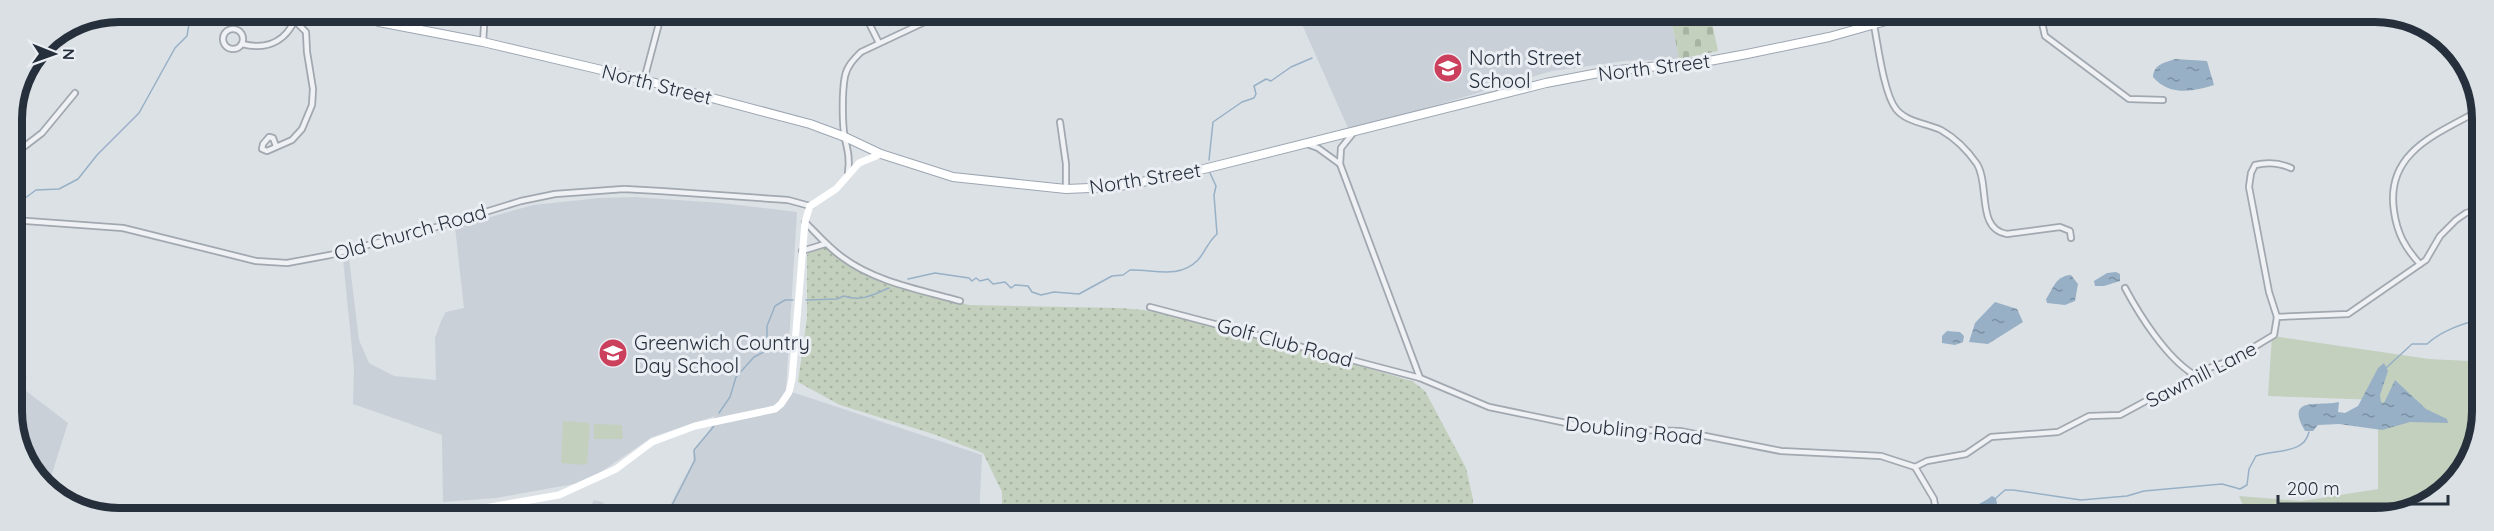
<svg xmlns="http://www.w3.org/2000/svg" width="2494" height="531" font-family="Quicksand,sans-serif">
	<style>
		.built { fill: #cad0d8 }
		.grass { fill: url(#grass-dots) }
		.cemetery { fill: url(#cemetery-stones) }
		.park { fill: #c3d0bd }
		.water { fill: url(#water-ripples) }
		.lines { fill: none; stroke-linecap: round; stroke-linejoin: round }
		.stream { stroke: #97b0c6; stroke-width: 1.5 }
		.street-casing { stroke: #a2a8b0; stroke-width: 8 }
		.primary-casing { stroke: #9ca6b2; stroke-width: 10 }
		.street { stroke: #eff1f5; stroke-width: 4.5 }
		.secondary { stroke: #fff; stroke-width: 7 }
		.primary { stroke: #fff; stroke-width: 8 }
		.labels { text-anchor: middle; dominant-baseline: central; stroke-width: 6; stroke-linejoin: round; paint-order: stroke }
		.poi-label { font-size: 20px; fill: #262f3c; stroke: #ebeff4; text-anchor: start }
		.street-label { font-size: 20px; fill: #262f3c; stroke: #ebeff4 }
		.rim { fill: none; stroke: #262f3c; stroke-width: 8 }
	</style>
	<defs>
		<pattern id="grass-dots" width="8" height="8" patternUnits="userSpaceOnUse" patternTransform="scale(1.5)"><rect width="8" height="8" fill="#c3d0bd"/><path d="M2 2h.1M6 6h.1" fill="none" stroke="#a7b3a3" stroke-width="1.8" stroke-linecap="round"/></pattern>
		<pattern id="cemetery-stones" width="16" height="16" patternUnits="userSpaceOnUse" patternTransform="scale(1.5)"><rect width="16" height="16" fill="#c3d0bd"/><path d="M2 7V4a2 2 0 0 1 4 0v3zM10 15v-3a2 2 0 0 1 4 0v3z" fill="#a7b3a3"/></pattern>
		<pattern id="water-ripples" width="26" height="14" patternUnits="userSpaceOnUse" patternTransform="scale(1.5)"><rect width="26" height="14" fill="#97b0c6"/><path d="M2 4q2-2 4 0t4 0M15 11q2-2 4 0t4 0" fill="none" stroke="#7b90a2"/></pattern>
	</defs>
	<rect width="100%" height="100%" fill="#dce1e6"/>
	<g class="built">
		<polygon points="1297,13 1670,13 1679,59 1625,61 1552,71 1406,114 1348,128"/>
		<polygon points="634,197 721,203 797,212 786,390 982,455 979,518 664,517 693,461 693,451 710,430 715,416 652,437 601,472 574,484 496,498 443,502 442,435 353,404 354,369 343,259 349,258 359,340 369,363 394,376 436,380 435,338 441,321 446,312 464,308 455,227 533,205 600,198"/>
		<polygon points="14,371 27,377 21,387 68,423 47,489 44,488 14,433"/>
		<polygon points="594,500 602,502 622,517 585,517"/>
	</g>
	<polygon class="grass" points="826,247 873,276 905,289 969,305 1121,308 1175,313 1412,381 1425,391 1466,468 1473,499 1473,518 1002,518 1002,492 983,453 933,434 840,405 798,382 807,318 807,255 813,248"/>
	<polygon class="cemetery" points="1670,13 1710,13 1718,51 1679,59"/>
	<g class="park">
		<polygon points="2272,336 2429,359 2469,361 2475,390 2480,392 2480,432 2446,492 2381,519 2249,519 2239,496 2302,501 2378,489 2378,400 2268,396"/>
		<polygon points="563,421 588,423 590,425 587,463 585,465 561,463"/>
		<polygon points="594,424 622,425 623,439 594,439"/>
	</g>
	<g class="water">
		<path d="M2175,59L2207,61L2214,85C2193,92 2169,96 2153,77C2154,64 2164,63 2175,59Z"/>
		<polygon points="2116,272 2120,274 2120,281 2104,286 2095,286 2094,281 2107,273"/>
		<path d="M2071,275L2078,284L2075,301L2065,305L2047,303L2046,299C2054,288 2055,276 2071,275Z"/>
		<polygon points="1995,302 2017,309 2023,322 1988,344 1969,342 1975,323"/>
		<polygon points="1947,331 1960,332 1964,336 1963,342 1955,345 1942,343 1942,336"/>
		<path d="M2384,363L2388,371L2380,395L2381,402L2384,403L2395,380L2426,409L2447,419L2448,423L2410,422L2382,430L2339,424L2318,425L2313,431H2305C2284,395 2320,407 2339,402L2338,412L2345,413L2358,406L2378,368Z"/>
		<path d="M1992,496L1996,498L1997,504C1988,519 1973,518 1957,518C1964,509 1981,505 1992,496Z"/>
	</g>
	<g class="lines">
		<g class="stream">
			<polyline points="1209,160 1213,122 1242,102 1254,98 1256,94 1254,86 1266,79 1271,81 1291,67 1312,58"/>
			<polyline points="13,207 36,190 59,189 78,179 97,155 139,113 175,48 187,36 189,24 199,12"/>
			<path d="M908,279L935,273L969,278L972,281L976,278L980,281L988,279L993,284L1005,282L1011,288L1015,285L1028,286L1032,292L1041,295L1054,292L1079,294L1112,276L1123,275L1130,270C1153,269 1178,280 1198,260C1205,252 1208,242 1217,234L1214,195L1216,186L1210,173"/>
			<path d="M806,300L837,299L844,296C862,302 872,295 889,288"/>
			<path d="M2386,368L2412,344H2427C2440,332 2462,323 2480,320"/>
			<polyline points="719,413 730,397 736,377 754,357 764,352 767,348 767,326 775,306 785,300 793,300"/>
			<path d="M1996,498L2005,490H2013L2081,500L2127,496L2144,491L2222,484L2240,489L2247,485L2249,469L2256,456C2274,449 2304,455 2309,432"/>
			<polyline points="666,517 695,460 694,450 714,426"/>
		</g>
		<g class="street-casing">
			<g id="street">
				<polyline points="120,12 123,17 130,20 138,17 140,12"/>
				<polyline points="864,13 879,43"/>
				<polyline points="2040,14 2045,36 2129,99 2163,100"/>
				<path d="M1874,25C1878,46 1884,94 1896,109C1906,122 1926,123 1941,130C1955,138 1968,151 1977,164C1990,185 1976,229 2007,234L2060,227L2070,231L2071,238"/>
				<circle cx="233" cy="39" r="10"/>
				<polyline points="483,42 485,12"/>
				<path d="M242,44C270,51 289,39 298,12"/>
				<polyline points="644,80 662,12"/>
				<polyline points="1060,122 1066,164 1066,189"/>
				<polyline points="1354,132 1341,148 1340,164 1420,378 1489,407 1595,429 1680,431 1781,451 1881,456 1915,467 1934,499 1937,518"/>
				<polyline points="1307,144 1318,148 1340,164"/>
				<polyline points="276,146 273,138 269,137 263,144 262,149 267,151 292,140 302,129 312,105 313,89 307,52 306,32 295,21"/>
				<polyline points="12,156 42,133 75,93"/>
				<path d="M848,172C850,160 848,151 845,139C842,124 842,91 845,76C847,66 854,59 861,52L944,13"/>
				<polyline points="13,220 123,228 256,261 287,263 330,255 440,226 521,201 555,194 624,189 660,191 788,200 810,206"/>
				<path d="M805,222C817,234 828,247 842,257C875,282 921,290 960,301"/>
				<polyline points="802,251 825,244"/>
				<path d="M2420,264C2405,248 2397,233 2394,211C2385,152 2437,134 2480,110"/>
				<path d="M2125,288C2140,316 2166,357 2193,374"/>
				<polyline points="1150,307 1420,378"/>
				<path d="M2277,317L2269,292L2249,187L2251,173L2255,165C2267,162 2280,163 2291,168"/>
				<polyline points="1915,467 1927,461 1966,454 1991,437 2058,432 2089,416 2120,415 2157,395 2181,386 2193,374 2234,359 2274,335 2277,317 2348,314 2426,260 2440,236 2456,220 2466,213 2480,209"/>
			</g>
		</g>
		<g class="primary-casing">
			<polyline id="primary" points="349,12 379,22 483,42 644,80 810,124 845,137 881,154 953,177 1066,189 1114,187 1180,175 1546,83 1609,71 1709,61 1747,54 1829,37 1911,14"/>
		</g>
		<use href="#street" class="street"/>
		<polyline class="secondary" points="363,517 372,512 382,510 451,512 473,510 559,495 616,469 652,442 695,426 775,409 781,404 789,392 792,379 805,222 810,206 836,189 859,163 881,154"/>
		<use href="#primary" class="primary"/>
	</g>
	<defs>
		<g id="school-disc" transform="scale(1.5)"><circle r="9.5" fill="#cb415d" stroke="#ebeff4"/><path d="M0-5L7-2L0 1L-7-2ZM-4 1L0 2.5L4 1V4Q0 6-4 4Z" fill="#fff"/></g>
	</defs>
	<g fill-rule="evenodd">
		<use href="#school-disc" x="1448" y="68"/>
		<use href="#school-disc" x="613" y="353"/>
	</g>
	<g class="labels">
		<g class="poi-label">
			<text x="1469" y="57">North Street<tspan x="1469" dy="23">School</tspan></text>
			<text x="634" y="342">Greenwich Country<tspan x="634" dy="23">Day School</tspan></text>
		</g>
		<g class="street-label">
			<text transform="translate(1654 67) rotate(-7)">North Street</text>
			<text transform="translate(657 84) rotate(14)">North Street</text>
			<text transform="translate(1145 178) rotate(-9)">North Street</text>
			<text transform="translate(410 232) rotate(-16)">Old Church Road</text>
			<text transform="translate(1285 342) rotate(15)">Golf Club Road</text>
			<text transform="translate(2201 374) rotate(-27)">Sawmill Lane</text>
			<text transform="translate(1634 430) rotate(6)">Doubling Road</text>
		</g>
	</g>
	<path d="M0 0H2494V531H0ZM119 22H2375A97 97 0 0 1 2472 119V411A97 97 0 0 1 2375 508H119A97 97 0 0 1 22 411V119A97 97 0 0 1 119 22Z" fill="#dbe0e5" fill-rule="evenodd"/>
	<path class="rim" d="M119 22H2375A97 97 0 0 1 2472 119V411A97 97 0 0 1 2375 508H119A97 97 0 0 1 22 411V119A97 97 0 0 1 119 22Z"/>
	<g transform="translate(54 54) rotate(91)" stroke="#ebeff4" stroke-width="4.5" paint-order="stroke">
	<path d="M0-4.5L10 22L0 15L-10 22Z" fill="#262f3c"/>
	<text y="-9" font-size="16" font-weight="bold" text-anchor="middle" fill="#262f3c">N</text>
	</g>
	<path d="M2278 495v9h170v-9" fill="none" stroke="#262f3c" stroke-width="3"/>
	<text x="2287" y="495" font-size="18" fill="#262f3c" stroke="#ebeff4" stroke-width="4.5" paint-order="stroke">200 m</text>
</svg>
